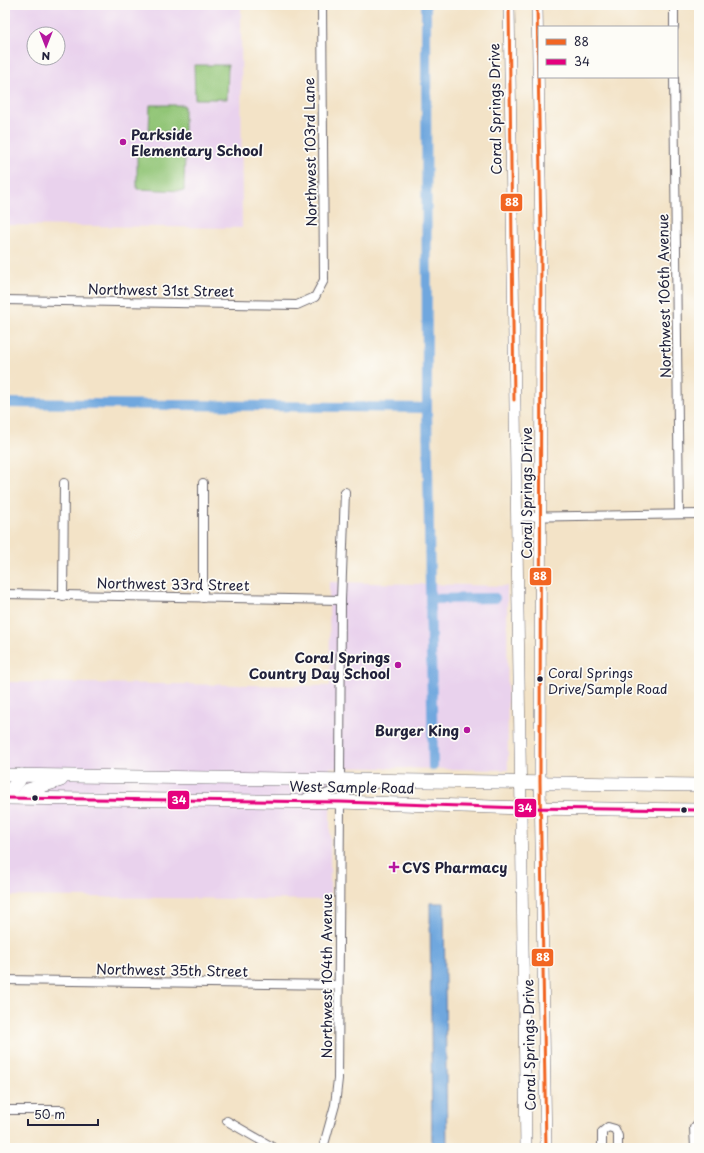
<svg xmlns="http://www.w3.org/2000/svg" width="704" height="1153" font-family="'Playpen Sans',sans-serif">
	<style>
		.built { fill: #e9d2ed; fill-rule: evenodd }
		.green { fill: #91c576; stroke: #5a7458 }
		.water { fill: #70a7de; stroke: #49648c }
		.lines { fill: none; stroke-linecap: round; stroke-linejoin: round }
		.canal { stroke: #70a7de; stroke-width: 10 }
		.street-casing { stroke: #6b666c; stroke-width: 10 }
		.secondary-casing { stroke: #6b666c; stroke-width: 12 }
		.primary-casing { stroke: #6b666c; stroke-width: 14 }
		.street { stroke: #fff; stroke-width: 8 }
		.secondary { stroke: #fff; stroke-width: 11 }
		.primary { stroke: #fff; stroke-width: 13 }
		.bus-1-casing { stroke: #fdfcf7; stroke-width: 6 }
		.bus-2-casing { stroke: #fdfcf7; stroke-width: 6 }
		.bus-1 { stroke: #f26522; stroke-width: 3 }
		.bus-2 { stroke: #e5007d; stroke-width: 3 }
		.poi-dot { fill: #b5179e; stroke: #fdfcf7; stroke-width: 1.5 }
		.bus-dot { fill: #22223b; stroke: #fdfcf7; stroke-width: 1.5 }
		.labels { text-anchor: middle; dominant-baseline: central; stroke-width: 3.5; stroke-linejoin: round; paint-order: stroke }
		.bus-label { font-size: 13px; fill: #22223b; stroke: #fdfcf7; text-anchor: start }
		.street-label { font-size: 14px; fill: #22223b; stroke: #fdfcf7 }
		.poi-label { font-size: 14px; font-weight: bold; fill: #22223b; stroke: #fdfcf7; text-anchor: start }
		.line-badge { stroke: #fdfcf7; stroke-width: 1.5 }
		.badge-label { font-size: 11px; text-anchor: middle; font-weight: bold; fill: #fff }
	</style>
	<rect width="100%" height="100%" fill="#fdfcf7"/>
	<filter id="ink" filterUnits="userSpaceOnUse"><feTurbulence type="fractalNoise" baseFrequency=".025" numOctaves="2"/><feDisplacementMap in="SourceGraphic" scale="8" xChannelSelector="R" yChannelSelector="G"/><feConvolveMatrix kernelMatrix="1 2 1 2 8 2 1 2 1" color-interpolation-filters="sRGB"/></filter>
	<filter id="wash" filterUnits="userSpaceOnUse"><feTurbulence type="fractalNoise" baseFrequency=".012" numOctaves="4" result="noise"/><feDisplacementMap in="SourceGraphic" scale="16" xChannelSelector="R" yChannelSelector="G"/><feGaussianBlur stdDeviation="0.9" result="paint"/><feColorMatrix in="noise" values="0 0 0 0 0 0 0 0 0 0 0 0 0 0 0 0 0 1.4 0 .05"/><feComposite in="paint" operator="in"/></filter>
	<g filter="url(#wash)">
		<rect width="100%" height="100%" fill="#f3e3c7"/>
		<g class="built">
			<path d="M5,5H241L242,228L5,225ZM34,34H58V58H34Z"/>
			<polygon points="329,582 507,586 508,770 330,767 330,900 5,896 5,682 330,686"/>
		</g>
		<g class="green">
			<polygon points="194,65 228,65 227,99 195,99"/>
			<polygon points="150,105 184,105 184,132 149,131"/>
			<polygon points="137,151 185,152 184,191 137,189"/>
		</g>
		<polygon class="water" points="430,903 444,903 447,1148 432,1148"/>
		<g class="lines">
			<g class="canal">
				<polyline points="426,5 427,408"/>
				<polyline points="5,403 427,408 433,766"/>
				<polyline points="430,599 495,598"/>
			</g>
		</g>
	</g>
	<g filter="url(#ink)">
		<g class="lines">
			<g class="street-casing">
				<g id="street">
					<polyline points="674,27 674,5"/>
					<polyline points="674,77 679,514"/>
					<polyline points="5,300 297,305 315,297 324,280 322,5"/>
					<polyline points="516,517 699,514"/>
					<polyline points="5,594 341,600"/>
					<polyline points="63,596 64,483"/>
					<polyline points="203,598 203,483"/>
					<path d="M307,797C323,794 334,797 340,779L341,600L345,492"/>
					<polyline points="5,980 338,985"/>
					<polyline points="5,1110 62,1110"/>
					<polyline points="227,1121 274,1148"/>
					<path d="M323,1148L335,1105L338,1079L340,802C345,788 363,787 376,784"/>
					<polyline points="602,1148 602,1132 608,1127 615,1129 618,1136 618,1148"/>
					<polyline points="695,1148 694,1128 699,1122"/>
				</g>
			</g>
			<g class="secondary-casing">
				<g id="secondary">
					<polyline points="509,5 526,1148"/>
					<polyline points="537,5 541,234 540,782 546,1148"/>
				</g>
			</g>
			<g class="primary-casing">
				<g id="primary">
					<polyline points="5,775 699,785"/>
					<path d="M5,790C14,789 18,783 22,775"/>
					<polyline points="5,798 340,802 522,808 699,810"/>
					<polyline points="21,798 28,790 61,780"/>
				</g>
			</g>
			<use href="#street" class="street"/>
			<use href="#secondary" class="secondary"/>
			<use href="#primary" class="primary"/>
			<g class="bus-1-casing">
				<g id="bus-1">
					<polyline points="509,5 514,400"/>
					<polyline points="537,5 541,234 540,782 546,1148"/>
				</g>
			</g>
			<g class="bus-2-casing">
				<polyline id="bus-2" points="5,798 340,802 522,808 699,810"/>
			</g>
			<use href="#bus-1" class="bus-1"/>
			<use href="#bus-2" class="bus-2"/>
		</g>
	</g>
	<g class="poi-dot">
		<circle cx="123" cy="142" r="4"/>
		<circle cx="398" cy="665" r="4"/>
		<circle cx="467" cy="730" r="4"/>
		<path d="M392 861h4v4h4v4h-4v4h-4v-4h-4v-4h4z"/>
	</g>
	<g class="bus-dot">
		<circle cx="540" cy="679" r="3.5"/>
		<circle cx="35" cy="798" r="3.5"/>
		<circle cx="684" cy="810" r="3.5"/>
	</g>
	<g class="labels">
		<g class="bus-label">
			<text x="548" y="672">Coral Springs<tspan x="548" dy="16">Drive/Sample Road</tspan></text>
		</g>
		<g class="street-label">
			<text transform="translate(495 109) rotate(-91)">Coral Springs Drive</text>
			<text transform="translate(310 152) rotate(-91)">Northwest 103rd Lane</text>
			<text transform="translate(161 290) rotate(1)">Northwest 31st Street</text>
			<text transform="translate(664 296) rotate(-91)">Northwest 106th Avenue</text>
			<text transform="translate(526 493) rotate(-90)">Coral Springs Drive</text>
			<text transform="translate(173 584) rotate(1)">Northwest 33rd Street</text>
			<text transform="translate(352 787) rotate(1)">West Sample Road</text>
			<text transform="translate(172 970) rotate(1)">Northwest 35th Street</text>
			<text transform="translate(326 976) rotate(-90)">Northwest 104th Avenue</text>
			<text transform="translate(529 1045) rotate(-91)">Coral Springs Drive</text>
		</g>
		<g class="poi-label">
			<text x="131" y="134">Parkside<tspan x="131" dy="16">Elementary School</tspan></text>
			<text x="390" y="657" text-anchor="end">Coral Springs<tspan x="390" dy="16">Country Day School</tspan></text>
			<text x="459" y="730" text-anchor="end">Burger King</text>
			<text x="402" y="867">CVS Pharmacy</text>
		</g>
	</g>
	<g class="line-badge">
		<rect x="500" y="193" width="23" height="19" rx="4" fill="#f26522"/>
		<rect x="529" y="567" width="23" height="19" rx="4" fill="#f26522"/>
		<rect x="167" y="790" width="23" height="20" rx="4" fill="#e5007d"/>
		<rect x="514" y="798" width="23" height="20" rx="4" fill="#e5007d"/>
		<rect x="531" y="948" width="23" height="19" rx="4" fill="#f26522"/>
	</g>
	<g class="badge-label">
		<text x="512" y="206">88</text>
		<text x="540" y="580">88</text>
		<text x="179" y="804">34</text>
		<text x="525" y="812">34</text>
		<text x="543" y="961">88</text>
	</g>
	<rect width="704" height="1153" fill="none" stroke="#fdfcf7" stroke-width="20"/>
	<rect x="538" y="26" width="140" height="52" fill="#fdfcf7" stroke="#a5a5ac"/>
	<rect x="546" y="39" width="20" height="6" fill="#f26522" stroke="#a5a5ac"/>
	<text x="574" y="46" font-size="12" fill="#22223b">88</text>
	<rect x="546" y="59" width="20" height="6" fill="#e5007d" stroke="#a5a5ac"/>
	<text x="574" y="66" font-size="12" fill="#22223b">34</text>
	<g transform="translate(46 46) rotate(180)"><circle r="19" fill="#fdfcf7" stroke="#a5a5ac"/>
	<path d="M0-3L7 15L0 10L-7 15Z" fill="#b5179e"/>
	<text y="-6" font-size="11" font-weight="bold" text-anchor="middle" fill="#22223b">N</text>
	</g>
	<path d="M28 1119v6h70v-6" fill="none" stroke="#22223b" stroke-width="2"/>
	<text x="34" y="1119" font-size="12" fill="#22223b" stroke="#fdfcf7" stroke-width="3" paint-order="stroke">50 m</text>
</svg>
